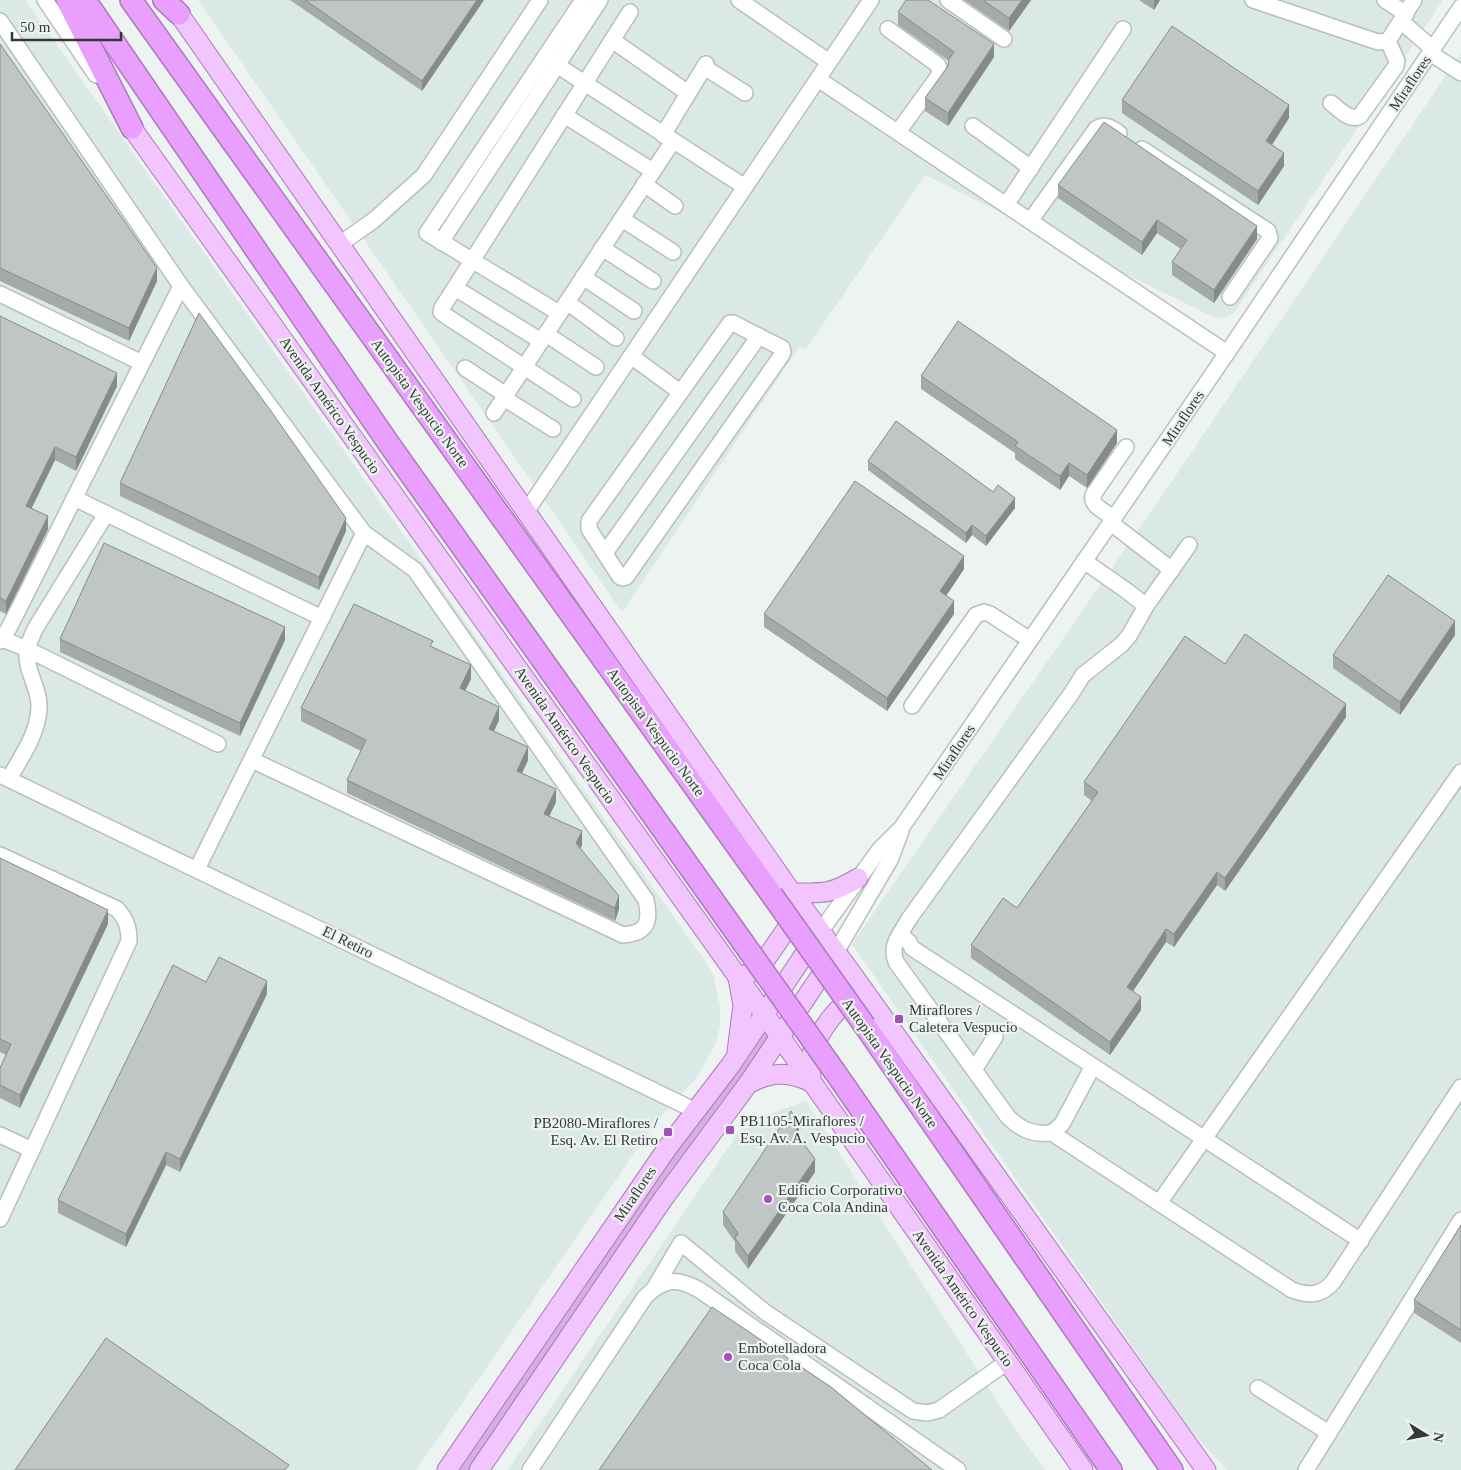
<svg xmlns="http://www.w3.org/2000/svg" width="1461" height="1470" font-family="Georgia,serif">
	<style>
		.built { fill: #dae9e6 }
		.green { fill: #d5b0e0 }
		.lines { fill: none; stroke-linecap: round; stroke-linejoin: round }
		.minor-casing { stroke: #b8bfbe; stroke-width: 18 }
		.major-casing { stroke: #aa7bb8; stroke-width: 21 }
		.highway-casing { stroke: #aa7bb8; stroke-width: 24 }
		.minor { stroke: #fff; stroke-width: 15 }
		.major { stroke: #f2c5fe; stroke-width: 19 }
		.highway { stroke: #e99ffe; stroke-width: 21 }
		.highway-bridge-casing { stroke: #aa7bb8; stroke-width: 24; stroke-linecap: butt }
		.highway-bridge { stroke: #e99ffe; stroke-width: 21 }
		.wall { fill: #a4aaa9 }
		.shaded-wall { fill: #868b8a }
		.building { fill: #bfc6c5; stroke: #868b8a }
		.poi-dot { fill: #a54fbd; stroke: #ecf3f1; stroke-width: 2 }
		.labels { text-anchor: middle; dominant-baseline: central; stroke-width: 4.5; stroke-linejoin: round; paint-order: stroke }
		.street-label { font-size: 15px; fill: #353837; stroke: #ecf3f1 }
		.poi-label { font-size: 15px; fill: #353837; stroke: #ecf3f1; text-anchor: start }
	</style>
	<rect width="100%" height="100%" fill="#ecf3f1"/>
	<g class="built">
		<polygon points="0,0 25,0 705,961 713,975 720,1006 720,1026 715,1045 696,1078 655,1123 416,1470 0,1470"/>
		<polygon points="198,0 1443,0 1234,313 1228,317 1215,318 925,175 806,349 800,346 622,612"/>
		<polygon points="1461,53 1461,1470 1227,1470 1192,1432 852,944 1168,487"/>
		<polygon points="806,1101 1011,1423 1045,1470 508,1470 745,1123"/>
	</g>
	<polygon class="green" points="762,1027 771,1039 475,1470 457,1470"/>
	<g class="lines">
		<g class="minor-casing">
			<g id="minor">
				<polyline points="45,0 96,75"/>
				<polyline points="739,0 829,62"/>
				<polyline points="948,0 1004,39"/>
				<polyline points="1253,0 1378,42 1388,41 1414,0"/>
				<polyline points="1385,0 1406,14"/>
				<path d="M0,21L181,286L364,533L415,570L646,900C651,922 647,933 623,935L252,760"/>
				<polyline points="1402,22 1433,49"/>
				<polyline points="888,29 938,65 940,74 898,132"/>
				<polyline points="612,40 688,93"/>
				<polyline points="1430,53 1461,73"/>
				<polyline points="549,60 745,187"/>
				<polyline points="704,67 745,93"/>
				<polyline points="818,79 1227,353"/>
				<path d="M1331,103C1339,109 1350,122 1360,116L1396,66L1397,61L1388,41"/>
				<polyline points="564,115 653,171"/>
				<polyline points="973,126 1031,168"/>
				<polyline points="663,135 706,64"/>
				<polyline points="1142,149 1268,231 1270,238 1230,297"/>
				<polyline points="644,184 675,206"/>
				<polyline points="1006,205 1123,29"/>
				<polyline points="622,219 673,252"/>
				<path d="M1030,221L1096,129C1105,123 1111,128 1119,133"/>
				<polyline points="441,242 600,0"/>
				<polyline points="340,244 374,220 424,175 540,0"/>
				<polyline points="602,248 653,281"/>
				<polyline points="583,277 634,311"/>
				<polyline points="455,288 541,341"/>
				<polyline points="0,294 142,363"/>
				<polyline points="567,302 616,338"/>
				<polyline points="559,313 427,233 583,0"/>
				<polygon points="730,323 733,323 782,348 783,352 781,356 626,577 623,578 620,577 589,529 589,521"/>
				<polyline points="546,334 596,367"/>
				<polyline points="631,356 680,392"/>
				<polyline points="465,368 506,395"/>
				<polyline points="504,398 553,429"/>
				<polyline points="573,399 443,314 441,312 442,308 630,12"/>
				<polyline points="494,413 673,141"/>
				<polyline points="74,498 322,618"/>
				<polyline points="526,512 871,0"/>
				<path d="M1114,518C1106,512 1090,506 1093,495L1126,447"/>
				<polyline points="1111,523 1172,570"/>
				<polyline points="1189,545 1146,606 1129,636 1121,645 1083,675 1071,694 909,919 900,934 909,942 912,948 1361,1241"/>
				<polyline points="605,553 759,336"/>
				<polyline points="1084,561 1127,591 1146,606"/>
				<polyline points="0,638 27,649 218,744"/>
				<polyline points="0,641 3,639 13,620 181,286"/>
				<polyline points="912,706 976,615 984,612 990,614 1030,640"/>
				<polyline points="0,775 696,1111"/>
				<path d="M9,779C21,757 38,734 39,708C40,688 25,671 27,651C28,644 32,636 35,629L106,514"/>
				<path d="M0,855L117,909C126,919 129,927 129,941L0,1219"/>
				<polyline points="197,869 364,533"/>
				<polyline points="820,932 880,849 902,827 1227,353 1461,7"/>
				<path d="M900,934C894,944 892,951 896,962L1008,1117C1021,1130 1034,1135 1052,1133L1292,1290C1309,1296 1321,1296 1333,1282L1461,1087"/>
				<polyline points="836,952 890,860 901,831"/>
				<polyline points="974,1070 995,1037"/>
				<polyline points="1052,1133 1062,1124 1093,1066"/>
				<polyline points="0,1135 32,1150"/>
				<polyline points="1159,1203 1461,772"/>
				<polyline points="655,1287 681,1243 765,1312 913,1411 927,1413 939,1410 1007,1362"/>
				<polyline points="1258,1388 1329,1433"/>
				<path d="M530,1470L645,1297C664,1278 678,1277 701,1291L958,1470"/>
				<polyline points="1306,1470 1461,1220"/>
			</g>
		</g>
		<g class="major-casing">
			<g id="major">
				<polyline points="179,14 792,893 850,971 1206,1470"/>
				<polyline points="132,128 765,1015 1083,1470"/>
				<path d="M737,1052L743,1005L738,978L752,972L763,963L786,930L792,913V893C823,893 830,895 858,878"/>
				<path d="M748,1084C770,1072 788,1071 811,1082C811,1072 810,1063 812,1054C817,1033 840,1001 860,995"/>
				<polyline points="447,1470 668,1147 730,1066 816,937"/>
				<polyline points="479,1470 663,1199 748,1084 832,959"/>
			</g>
		</g>
		<g class="highway-casing">
			<g id="highway">
				<polyline points="67,0 132,128"/>
				<polyline points="85,0 389,444 742,941"/>
				<polyline points="131,0 772,895"/>
				<polyline points="164,0 179,14"/>
				<polyline points="865,1026 1172,1470"/>
				<polyline points="835,1072 1111,1470"/>
			</g>
		</g>
		<use href="#minor" class="minor"/>
		<use href="#major" class="major"/>
		<use href="#highway" class="highway"/>
		<g class="highway-bridge-casing">
			<g id="highway-bridge">
				<polyline points="772,895 865,1026"/>
				<polyline points="742,941 835,1072"/>
			</g>
		</g>
		<use href="#highway-bridge" class="highway-bridge"/>
	</g>
	<g class="wall">
		<polygon points="290,0 484,0 422,91"/>
		<polygon points="964,0 1031,0 1009,31"/>
		<polygon points="1139,0 1160,0 1154,10"/>
		<polygon points="898,12 994,57 948,126 925,111 925,98 948,66 949,61 898,25"/>
		<polygon points="0,44 157,281 129,341 0,281"/>
		<polygon points="1122,100 1289,118 1272,145 1284,166 1258,205 1122,113"/>
		<polygon points="1058,185 1257,239 1214,303 1172,275 1172,262 1181,249 1157,233 1142,255 1058,198"/>
		<polygon points="0,316 117,386 76,471 55,460 32,508 48,529 6,614 0,611"/>
		<polygon points="921,376 1117,443 1087,488 1069,476 1060,490 1015,459 1015,453 921,389"/>
		<polygon points="868,461 993,492 1015,508 986,546 972,535 966,543 868,470"/>
		<polygon points="120,483 346,531 319,590 120,496"/>
		<polygon points="964,569 946,596 954,614 887,711 764,627 764,614"/>
		<polygon points="1455,635 1400,715 1333,668 1333,655"/>
		<polygon points="60,639 285,640 240,736 60,652"/>
		<polygon points="433,647 471,679 465,691 499,720 494,731 528,760 522,773 556,802 549,816 582,845 580,848 619,909 615,921 347,793 347,780 361,751 301,721 301,708"/>
		<polygon points="1225,664 1346,717 1225,891 1217,885 1174,947 1166,942 1133,991 1141,1010 1110,1055 971,958 971,945 1017,908 1092,801 1084,795 1084,782"/>
		<polygon points="0,858 108,924 20,1108 0,1098 0,1068 6,1055 0,1052"/>
		<polygon points="206,982 267,994 180,1172 166,1165 126,1247 58,1213 58,1200"/>
		<polygon points="799,1138 815,1172 748,1269 735,1251 735,1242 723,1225 723,1212"/>
		<polygon points="1461,1225 1461,1343 1414,1313 1414,1300"/>
	</g>
	<g class="shaded-wall">
		<polygon points="477,0 484,0 422,91 422,81"/>
		<polygon points="1022,0 1031,0 1009,31 1009,18"/>
		<polygon points="1154,0 1160,0 1154,10"/>
		<polygon points="994,44 994,57 948,126 948,113"/>
		<polygon points="1289,105 1289,118 1266,154 1266,141"/>
		<polygon points="1284,153 1284,166 1258,205 1258,191"/>
		<polygon points="1157,220 1157,233 1142,255 1142,242"/>
		<polygon points="1257,226 1257,239 1214,303 1214,290"/>
		<polygon points="157,268 157,281 129,341 129,328"/>
		<polygon points="117,373 117,386 76,471 76,457"/>
		<polygon points="1117,430 1117,443 1087,488 1087,475"/>
		<polygon points="55,447 55,460 26,519 26,506"/>
		<polygon points="1069,463 1069,476 1060,490 1060,476"/>
		<polygon points="1015,498 1015,508 986,546 986,536"/>
		<polygon points="48,516 48,529 6,614 6,601"/>
		<polygon points="346,518 346,531 319,590 319,577"/>
		<polygon points="972,525 972,535 966,543 966,533"/>
		<polygon points="964,556 964,569 940,605 940,591"/>
		<polygon points="954,601 954,614 887,711 887,698"/>
		<polygon points="1455,621 1455,635 1400,715 1400,702"/>
		<polygon points="285,627 285,640 240,736 240,723"/>
		<polygon points="471,665 471,679 460,701 460,688"/>
		<polygon points="1346,704 1346,717 1225,891 1225,878"/>
		<polygon points="499,707 499,720 489,742 489,729"/>
		<polygon points="528,747 528,760 517,784 517,771"/>
		<polygon points="556,789 556,802 544,827 544,814"/>
		<polygon points="582,831 582,845 576,857 576,843"/>
		<polygon points="1217,872 1217,885 1174,947 1174,934"/>
		<polygon points="619,896 619,909 615,921 615,908"/>
		<polygon points="108,910 108,924 20,1108 20,1095"/>
		<polygon points="1166,929 1166,942 1127,1000 1127,987"/>
		<polygon points="267,981 267,994 180,1172 180,1159"/>
		<polygon points="1141,997 1141,1010 1110,1055 1110,1042"/>
		<polygon points="799,1125 799,1138 795,1132"/>
		<polygon points="166,1152 166,1165 126,1247 126,1234"/>
		<polygon points="815,1159 815,1172 748,1269 748,1256"/>
	</g>
	<g class="building">
		<polygon points="305,0 477,0 422,81"/>
		<polygon points="906,0 928,0 994,44 948,113 925,98 948,66 949,59 954,52 898,12"/>
		<polygon points="983,0 1022,0 1009,18"/>
		<polygon points="1172,26 1289,105 1266,141 1284,153 1258,191 1122,100"/>
		<polygon points="0,44 157,268 129,328 0,268"/>
		<polygon points="1104,122 1257,226 1214,290 1172,262 1187,240 1157,220 1142,242 1058,185"/>
		<polygon points="199,313 271,411 346,518 319,577 120,483"/>
		<polygon points="0,316 117,373 76,457 55,447 26,506 48,516 6,601 0,598"/>
		<polygon points="958,321 1117,430 1087,475 1069,463 1060,476 1015,446 1018,442 921,376"/>
		<polygon points="896,421 993,492 998,485 1015,498 986,536 972,525 966,533 868,461"/>
		<polygon points="855,481 964,556 940,591 954,601 887,698 764,614"/>
		<polygon points="104,543 285,627 240,723 60,639"/>
		<polygon points="1388,575 1455,621 1400,702 1333,655"/>
		<polygon points="354,604 433,641 430,646 471,665 460,688 499,707 489,729 528,747 517,771 556,789 544,814 582,831 576,843 619,896 615,908 347,780 366,740 301,708"/>
		<polygon points="1245,634 1346,704 1225,878 1217,872 1174,934 1166,929 1127,987 1141,997 1110,1042 971,945 1003,898 1017,908 1098,792 1084,782 1185,636 1225,664"/>
		<polygon points="0,858 108,910 20,1095 0,1085 0,1068 11,1044 0,1039"/>
		<polygon points="219,957 267,981 180,1159 166,1152 126,1234 58,1200 173,965 206,982"/>
		<polygon points="791,1111 799,1125 795,1132 815,1159 748,1256 735,1238 738,1233 723,1212"/>
		<polygon points="1461,1225 1461,1330 1414,1300"/>
		<polygon points="712,1307 831,1387 932,1470 599,1470"/>
		<polygon points="106,1338 289,1465 285,1470 15,1470"/>
	</g>
	<g class="poi-dot">
		<rect x="894" y="1014" width="10" height="10" rx="2.5"/>
		<rect x="725" y="1125" width="10" height="10" rx="2.5"/>
		<rect x="663" y="1127" width="10" height="10" rx="2.5"/>
		<circle cx="768" cy="1199" r="5"/>
		<circle cx="728" cy="1357" r="5"/>
	</g>
	<g class="labels">
		<g class="street-label">
			<text transform="translate(1410 83) rotate(-56)">Miraflores</text>
			<text transform="translate(420 403) rotate(54)">Autopista Vespucio Norte</text>
			<text transform="translate(330 405) rotate(55)">Avenida Américo Vespucio</text>
			<text transform="translate(1183 418) rotate(-56)">Miraflores</text>
			<text transform="translate(656 732) rotate(54)">Autopista Vespucio Norte</text>
			<text transform="translate(565 735) rotate(55)">Avenida Américo Vespucio</text>
			<text transform="translate(954 752) rotate(-56)">Miraflores</text>
			<text transform="translate(348 942) rotate(26)">El Retiro</text>
			<text transform="translate(890 1063) rotate(55)">Autopista Vespucio Norte</text>
			<text transform="translate(635 1194) rotate(-56)">Miraflores</text>
			<text transform="translate(963 1298) rotate(55)">Avenida Américo Vespucio</text>
		</g>
		<g class="poi-label">
			<text x="909" y="1010">Miraflores /<tspan x="909" dy="17">Caletera Vespucio</tspan></text>
			<text x="740" y="1121">PB1105-Miraflores /<tspan x="740" dy="17">Esq. Av. A. Vespucio</tspan></text>
			<text x="658" y="1123" text-anchor="end">PB2080-Miraflores /<tspan x="658" dy="17">Esq. Av. El Retiro</tspan></text>
			<text x="778" y="1190">Edificio Corporativo<tspan x="778" dy="17">Coca Cola Andina</tspan></text>
			<text x="738" y="1348">Embotelladora<tspan x="738" dy="17">Coca Cola</tspan></text>
		</g>
	</g>
	<g transform="translate(1426 1435) rotate(100)" stroke="#ecf3f1" stroke-width="4" paint-order="stroke">
	<path d="M0-4L9 19L0 12L-9 19Z" fill="#353837"/>
	<text y="-8" font-size="14" font-weight="bold" text-anchor="middle" fill="#353837">N</text>
	</g>
	<path d="M12 32v8h109v-8" fill="none" stroke="#353837" stroke-width="2.5"/>
	<text x="20" y="32" font-size="15" fill="#353837" stroke="#ecf3f1" stroke-width="4" paint-order="stroke">50 m</text>
</svg>
